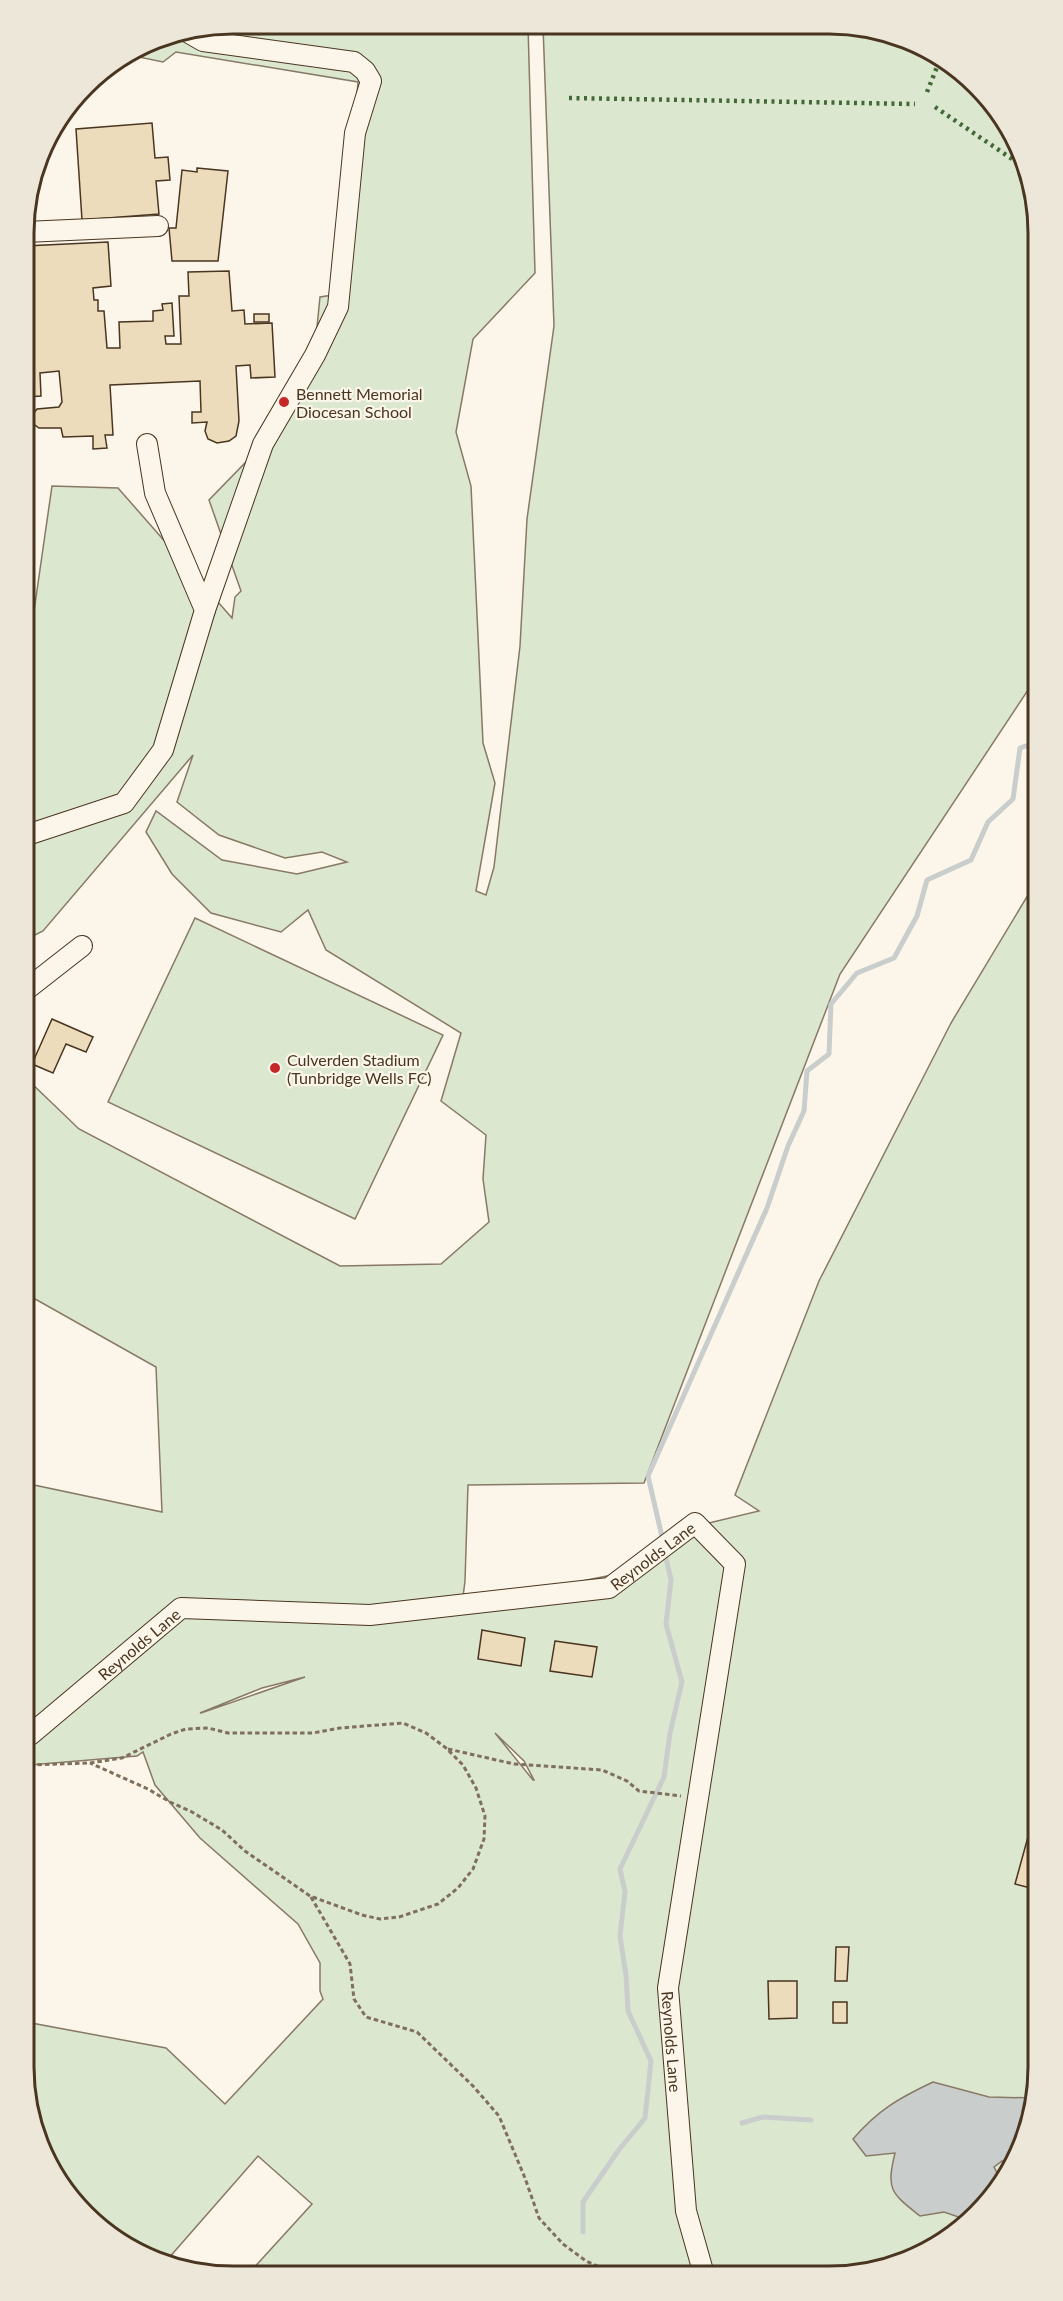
<svg xmlns="http://www.w3.org/2000/svg" width="1063" height="2301" font-family="Lato,sans-serif">
	<style>
		.green { fill: #dce7d0; stroke: #887966; stroke-width: 1.5; fill-rule: evenodd }
		.water { fill: #c9cecd; stroke: #887966; stroke-width: 1.5 }
		.lines { fill: none; stroke-linecap: round; stroke-linejoin: round }
		.stream { stroke: #c9cecd; stroke-width: 5 }
		.building { fill: #ecdcbc; stroke: #4a3520; stroke-width: 1.5 }
		.minor-casing { stroke: #4a3520; stroke-width: 22 }
		.path { stroke: #7f6f5c; stroke-width: 3; stroke-dasharray: 4.5 3; stroke-linecap: butt }
		.minor { stroke: #fbf6e9; stroke-width: 20 }
		.hedge { stroke: #436837; stroke-width: 4.5; stroke-dasharray: 3 4.5; stroke-linecap: butt }
		.poi-dot { fill: #c62828; stroke: #fbf6e9; stroke-width: 2 }
		.labels { text-anchor: middle; dominant-baseline: central; stroke-width: 4.5; stroke-linejoin: round; paint-order: stroke }
		.poi-label { font-size: 16px; fill: #4a3520; stroke: #fbf6e9; text-anchor: start }
		.street-label { font-size: 16px; fill: #4a3520; stroke: #fbf6e9 }
		.rim { fill: none; stroke: #4a3520; stroke-width: 3 }
	</style>
	<rect width="100%" height="100%" fill="#fbf6e9"/>
	<g class="green">
		<path d="M233,24L528,26L535,273L473,339L456,432L471,486L483,743L495,783L476,891L486,895L494,867L520,646L527,519L554,326L543,26L870,28L968,76L1004,117L1032,179L1034,681L840,974L644,1483L468,1485L465,1581L462,1605L632,1571L688,1528L759,1511L735,1495L819,1281L951,1023L1034,885L1039,2082L1023,2147L987,2205L946,2242L884,2270L249,2273L312,2204L258,2156L167,2260L95,2225L59,2184L31,2122V2023L166,2048L225,2104L323,1999L320,1991V1963L298,1924L200,1838L155,1785L143,1752L137,1756L30,1765L29,1484L162,1512L156,1367L28,1295V1080L79,1129L340,1266L441,1264L489,1222L483,1179L486,1135L441,1101L461,1033L326,950L308,910L281,932L211,913L172,874L146,832L156,811L222,860L297,874L347,862L322,852L285,858L219,835L177,802L193,755L43,931L27,939L26,630L31,632L52,486L118,488L232,618L235,597L241,591L209,500L274,433L316,337L320,297L340,294L358,82L176,52L163,62L129,55L154,40ZM305,1677L201,1713H200L262,1688ZM495,1733L524,1761L534,1780H533Z"/>
		<polygon points="195,918 443,1035 355,1219 108,1102"/>
	</g>
	<path class="water" d="M933,2082L989,2097L1035,2098L1023,2147L1011,2168L1002,2161L994,2167L1002,2182L987,2205L970,2221L944,2212L920,2216C891,2193 886,2190 895,2153L866,2156L853,2139C878,2110 899,2098 933,2082Z"/>
	<g class="lines">
		<g class="stream">
			<polyline points="663,1541 648,1476 767,1208 788,1146 804,1111 807,1071 829,1054 831,1004 857,973 894,958 917,916 927,880 971,860 988,822 1013,799 1020,748 1034,743"/>
			<polyline points="742,2123 763,2117 811,2120"/>
			<polyline points="583,2232 583,2202 618,2151 645,2118 651,2061 628,2011 626,1975 620,1936 625,1892 620,1869 664,1777 670,1733 682,1682 666,1624 671,1580 665,1553"/>
		</g>
	</g>
	<g class="building">
		<polygon points="152,123 155,158 168,157 170,180 156,181 159,214 82,220 76,129"/>
		<polygon points="197,168 228,171 218,261 172,261 169,228 176,228 182,170 197,172"/>
		<polygon points="108,242 111,286 93,288 94,300 98,300 98,311 104,311 107,348 120,348 119,322 153,321 153,311 163,310 162,304 172,303 174,336 165,336 166,344 181,344 179,296 189,296 188,272 229,271 232,311 244,310 245,324 272,323 275,377 251,378 250,365 236,366 239,421 236,436 229,441 217,443 208,439 205,431 207,422 192,423 192,412 201,412 200,381 110,385 113,435 105,435 107,448 93,449 93,436 63,437 61,428 39,428 28,420 37,409 59,407 62,402 59,371 40,373 41,396 25,397 25,246"/>
		<rect x="254" y="314" width="15" height="8"/>
		<polygon points="52,1019 93,1037 86,1052 66,1044 53,1073 32,1064"/>
		<polygon points="482,1630 525,1638 521,1666 478,1659"/>
		<polygon points="555,1641 597,1647 592,1677 550,1671"/>
		<polygon points="1031,1826 1038,1828 1038,1890 1015,1884"/>
		<polygon points="836,1947 849,1947 847,1981 835,1981"/>
		<polygon points="768,1981 797,1981 797,2018 769,2019"/>
		<rect x="833" y="2002" width="14" height="21"/>
	</g>
	<g class="lines">
		<g class="minor-casing">
			<g id="minor">
				<polyline points="189,33 203,41 354,62 365,71 371,81 355,133 338,307 315,355 263,444 205,610"/>
				<polyline points="25,232 158,226"/>
				<polyline points="27,835 124,803 163,750 205,610 155,493 147,444"/>
				<polyline points="27,989 82,946"/>
				<path id="s1" d="M30,1735L181,1608L370,1615L609,1588L695,1523L735,1564L668,1988L686,2211L703,2271"/>
			</g>
		</g>
		<g class="path">
			<polyline points="448,1749 514,1764 602,1770 627,1781 639,1791 681,1796"/>
			<polyline points="30,1765 90,1763 122,1758 171,1734 186,1729 208,1728 228,1733 313,1733 340,1728 403,1723 426,1733 446,1748 463,1765 476,1788 485,1816 484,1839 473,1869 458,1888 438,1904 399,1917 380,1919 362,1915 310,1896 245,1851 222,1830 192,1812 170,1802 148,1789 90,1763"/>
			<polyline points="311,1897 350,1964 354,1999 366,2017 417,2032 473,2086 499,2116 525,2178 539,2218 563,2244 586,2261 608,2271"/>
		</g>
		<use href="#minor" class="minor"/>
		<g class="hedge">
			<polyline points="927,92 939,62"/>
			<polyline points="569,98 915,104"/>
			<polyline points="935,107 1027,169"/>
		</g>
	</g>
	<g class="poi-dot">
		<circle cx="284" cy="402" r="6"/>
		<circle cx="275" cy="1068" r="6"/>
	</g>
	<g class="labels">
		<g class="poi-label">
			<text x="296" y="393">Bennett Memorial<tspan x="296" dy="18">Diocesan School</tspan></text>
			<text x="287" y="1059">Culverden Stadium<tspan x="287" dy="18">(Tunbridge Wells FC)</tspan></text>
		</g>
		<g class="street-label">
			<text stroke="none"><textPath href="#s1" startOffset="681">Reynolds Lane</textPath></text>
			<text stroke="none"><textPath href="#s1" startOffset="142">Reynolds Lane</textPath></text>
			<text stroke="none"><textPath href="#s1" startOffset="1275">Reynolds Lane</textPath></text>
		</g>
	</g>
	<path d="M0 0H1063V2301H0ZM233 34H829A199 199 0 0 1 1028 233V2067A199 199 0 0 1 829 2266H233A199 199 0 0 1 34 2067V233A199 199 0 0 1 233 34Z" fill="#ede7d9" fill-rule="evenodd"/>
	<path class="rim" d="M233 34H829A199 199 0 0 1 1028 233V2067A199 199 0 0 1 829 2266H233A199 199 0 0 1 34 2067V233A199 199 0 0 1 233 34Z"/>
</svg>
